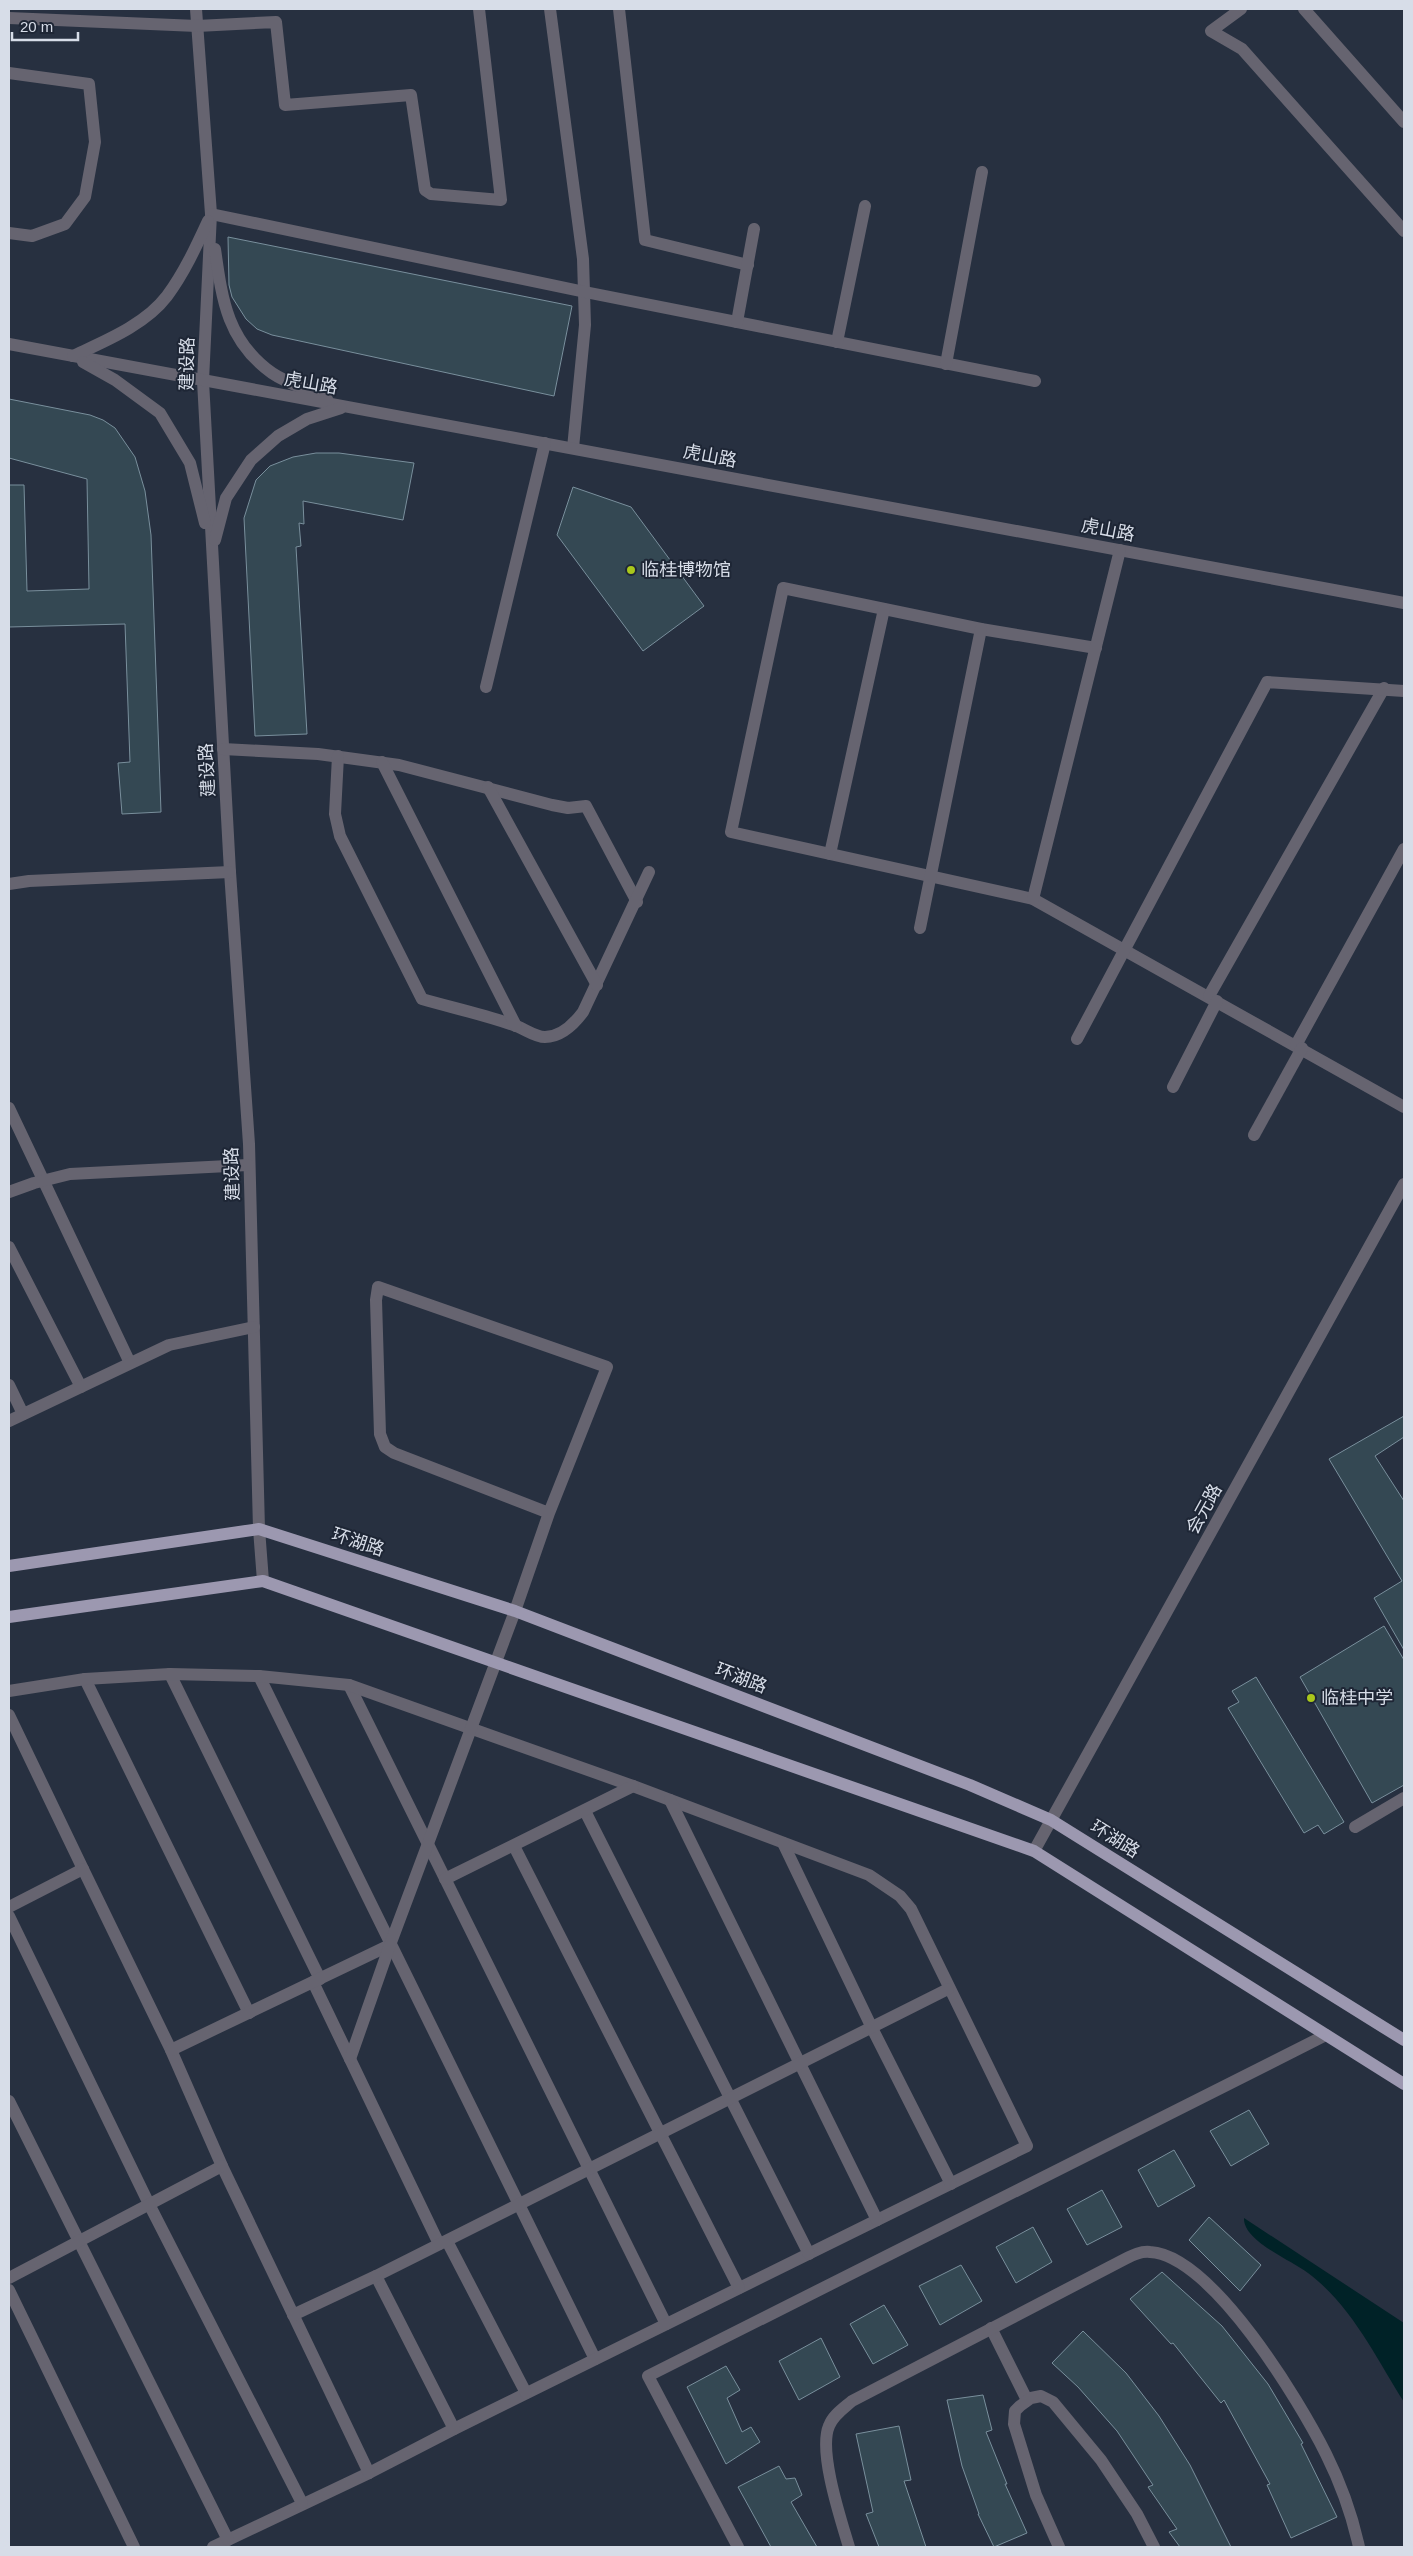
<svg xmlns="http://www.w3.org/2000/svg" width="1413" height="2556" font-family="Arial,'Noto Sans SC',sans-serif">
	<style>
		.water { fill: #002227 }
		.building { fill: #344853; stroke: #798f9c }
		.lines { fill: none; stroke-linecap: round; stroke-linejoin: round }
		.minor { stroke: #666470; stroke-width: 12 }
		.major { stroke: #9c98b0; stroke-width: 12 }
		.poi-dot { fill: #a9c71b; stroke: #1e2635; stroke-width: 2 }
		.labels { text-anchor: middle; dominant-baseline: central; stroke-width: 4; stroke-linejoin: round; paint-order: stroke }
		.street-label { font-size: 18px; fill: #d7dde8; stroke: #1e2635 }
		.poi-label { font-size: 18px; fill: #d7dde8; stroke: #1e2635; text-anchor: start }
	</style>
	<rect width="100%" height="100%" fill="#273040"/>
	<path class="water" d="M1244,2218L1404,2323V2402C1376,2358 1352,2306 1308,2273C1291,2260 1243,2241 1244,2218Z"/>
	<g class="building">
		<polygon points="228,237 572,306 554,396 272,335 257,329 246,319 232,297 229,285"/>
		<polygon points="9,399 90,415 103,420 115,428 135,457 145,491 151,535 161,812 122,814 118,763 130,762 125,624 9,627 9,485 24,485 27,591 89,589 87,479 9,458"/>
		<polygon points="316,453 339,453 414,463 403,520 303,501 304,524 299,523 301,546 296,547 307,734 255,736 244,518 256,480 270,466 293,457"/>
		<polygon points="573,487 631,507 704,606 643,651 557,535"/>
		<polygon points="1404,1416 1404,1437 1375,1456 1404,1501 1404,1650 1374,1598 1402,1581 1329,1459"/>
		<polygon points="1384,1626 1404,1660 1404,1785 1372,1803 1300,1677"/>
		<polygon points="1256,1677 1344,1822 1324,1834 1318,1825 1304,1833 1228,1708 1239,1702 1232,1691"/>
		<polygon points="1249,2110 1269,2144 1231,2166 1210,2131"/>
		<polygon points="1174,2150 1195,2186 1158,2207 1138,2170"/>
		<polygon points="1102,2190 1122,2227 1087,2245 1067,2209"/>
		<polygon points="1209,2217 1261,2265 1240,2291 1189,2240"/>
		<polygon points="1033,2227 1052,2262 1016,2283 996,2247"/>
		<polygon points="961,2265 982,2301 940,2325 919,2286"/>
		<polygon points="1162,2272 1222,2326 1268,2384 1303,2443 1301,2444 1337,2517 1291,2538 1267,2485 1270,2484 1224,2400 1221,2403 1173,2343 1171,2344 1130,2299"/>
		<polygon points="884,2305 908,2345 873,2364 850,2324"/>
		<polygon points="1083,2331 1126,2373 1159,2416 1190,2465 1231,2547 1180,2547 1169,2532 1177,2529 1148,2487 1153,2485 1117,2431 1078,2387 1052,2363"/>
		<polygon points="821,2338 840,2377 799,2400 779,2361"/>
		<polygon points="726,2366 740,2390 727,2398 742,2432 751,2427 760,2442 726,2464 687,2387"/>
		<polygon points="983,2395 992,2430 986,2432 1007,2484 1005,2484 1027,2533 994,2547 978,2514 979,2514 962,2466 947,2400"/>
		<polygon points="899,2426 911,2480 904,2481 926,2547 879,2547 866,2514 873,2512 856,2434"/>
		<polygon points="779,2466 786,2479 795,2478 802,2495 791,2502 817,2547 771,2547 738,2487"/>
	</g>
	<g class="lines">
		<g class="minor">
			<polyline points="196,9 211,214 203,381 230,872 249,1144 259,1529 263,1581"/>
			<polyline points="550,9 583,259 585,325 573,448"/>
			<polyline points="619,9 645,240 748,265"/>
			<polyline points="1241,9 1211,31 1242,49 1404,231"/>
			<polyline points="1304,9 1404,122"/>
			<polyline points="9,18 197,26 276,22 285,105 411,95 425,190 431,194 501,200 479,9"/>
			<polyline points="9,73 89,84 95,142 85,197 65,224 32,236 9,233"/>
			<polyline points="211,214 585,292 1035,381"/>
			<path d="M215,249C222,299 227,341 272,373C288,384 310,390 327,399"/>
			<polyline points="737,322 754,229"/>
			<polyline points="837,342 865,206"/>
			<polyline points="9,344 1404,603"/>
			<path d="M73,356C105,341 145,325 167,296C184,273 196,247 208,221"/>
			<polyline points="83,362 115,380 160,413 190,463 205,523"/>
			<polyline points="946,364 982,172"/>
			<polyline points="215,540 226,498 251,460 278,436 307,419 341,408"/>
			<polyline points="1096,648 981,629 783,588 731,832 1033,899 1404,1107"/>
			<polyline points="486,687 545,443"/>
			<polyline points="223,749 318,754 399,765 552,805 568,808 586,806 637,902"/>
			<path d="M338,756L335,814L340,836L422,999C453,1008 486,1015 516,1026C525,1029 535,1037 545,1037C561,1037 574,1024 583,1012L649,872"/>
			<polyline points="382,762 516,1026"/>
			<polyline points="488,787 597,985"/>
			<polyline points="830,854 884,609"/>
			<polyline points="9,884 29,881 230,872"/>
			<polyline points="1033,899 1120,550"/>
			<polyline points="920,928 981,629"/>
			<polyline points="1209,996 1384,688"/>
			<polyline points="1077,1039 1267,682 1404,691"/>
			<polyline points="1296,1045 1404,849"/>
			<polyline points="1173,1087 1217,1001"/>
			<polyline points="9,1108 130,1363"/>
			<polyline points="1254,1135 1302,1048"/>
			<polyline points="9,1192 34,1183 70,1174 248,1165"/>
			<polyline points="9,1247 81,1387"/>
			<polyline points="9,1385 23,1414"/>
			<polyline points="9,1421 169,1345 254,1327"/>
			<polyline points="170,1674 320,1979"/>
			<polyline points="259,1676 595,2359"/>
			<polyline points="85,1679 249,2013"/>
			<polyline points="349,1685 666,2324"/>
			<polyline points="9,1691 85,1679 170,1674 259,1676 349,1685 633,1786 869,1875 900,1896 911,1909 1027,2146 454,2429 369,2473 213,2547"/>
			<polyline points="9,1715 83,1869 9,1907"/>
			<polyline points="670,1800 877,2220"/>
			<polyline points="585,1811 809,2254"/>
			<polyline points="1355,1827 1404,1798"/>
			<polyline points="783,1843 872,2028 951,2184"/>
			<polyline points="514,1846 739,2288"/>
			<polyline points="1034,1851 1404,1184"/>
			<polyline points="83,1869 171,2050 222,2166 369,2473"/>
			<polyline points="445,1879 633,1786"/>
			<polyline points="9,1916 149,2204 302,2503"/>
			<polyline points="313,1982 439,2244"/>
			<polyline points="171,2050 390,1945"/>
			<polyline points="350,2059 390,1945 515,1611 549,1513 607,1367 378,1287 376,1300 380,1434 385,1447 394,1453 549,1513"/>
			<polyline points="9,2101 228,2540"/>
			<polyline points="447,2241 526,2393"/>
			<polyline points="376,2276 454,2429"/>
			<polyline points="9,2278 222,2166"/>
			<polyline points="9,2290 134,2547"/>
			<polyline points="293,2315 376,2276 948,1989"/>
			<polyline points="991,2328 1027,2400"/>
			<polyline points="738,2547 648,2376 1326,2035"/>
			<path d="M849,2547C841,2520 818,2451 829,2426C833,2415 844,2408 852,2401L1125,2259C1133,2255 1141,2251 1150,2252C1212,2255 1300,2402 1326,2454C1341,2484 1352,2515 1359,2547"/>
			<polyline points="1059,2547 1036,2495 1014,2424 1015,2411 1020,2406 1031,2398 1041,2396 1053,2402 1101,2460 1137,2514 1154,2547"/>
		</g>
		<g class="major">
			<polyline points="9,1566 259,1529 515,1611 970,1785 1051,1820 1404,2040"/>
			<polyline points="9,1617 263,1581 1034,1851 1404,2084"/>
		</g>
	</g>
	<g class="poi-dot">
		<circle cx="631" cy="570" r="5"/>
		<circle cx="1311" cy="1698" r="5"/>
	</g>
	<g class="labels">
		<g class="street-label">
			<text transform="translate(187 364) rotate(-89)">建设路</text>
			<text transform="translate(311 383) rotate(10)">虎山路</text>
			<text transform="translate(710 456) rotate(11)">虎山路</text>
			<text transform="translate(1108 530) rotate(11)">虎山路</text>
			<text transform="translate(207 770) rotate(-93)">建设路</text>
			<text transform="translate(232 1174) rotate(-92)">建设路</text>
			<text transform="translate(1204 1509) rotate(-61)">会元路</text>
			<text transform="translate(358 1542) rotate(18)">环湖路</text>
			<text transform="translate(741 1678) rotate(21)">环湖路</text>
			<text transform="translate(1115 1839) rotate(32)">环湖路</text>
		</g>
		<g class="poi-label">
			<text x="641" y="570">临桂博物馆</text>
			<text x="1321" y="1698">临桂中学</text>
		</g>
	</g>
	<rect width="1413" height="2556" fill="none" stroke="#d7dde8" stroke-width="20"/>
	<path d="M12 32v8h66v-8" fill="none" stroke="#d7dde8" stroke-width="2.5"/>
	<text x="20" y="32" font-size="15" fill="#d7dde8" stroke="#1e2635" stroke-width="4" paint-order="stroke">20 m</text>
</svg>
